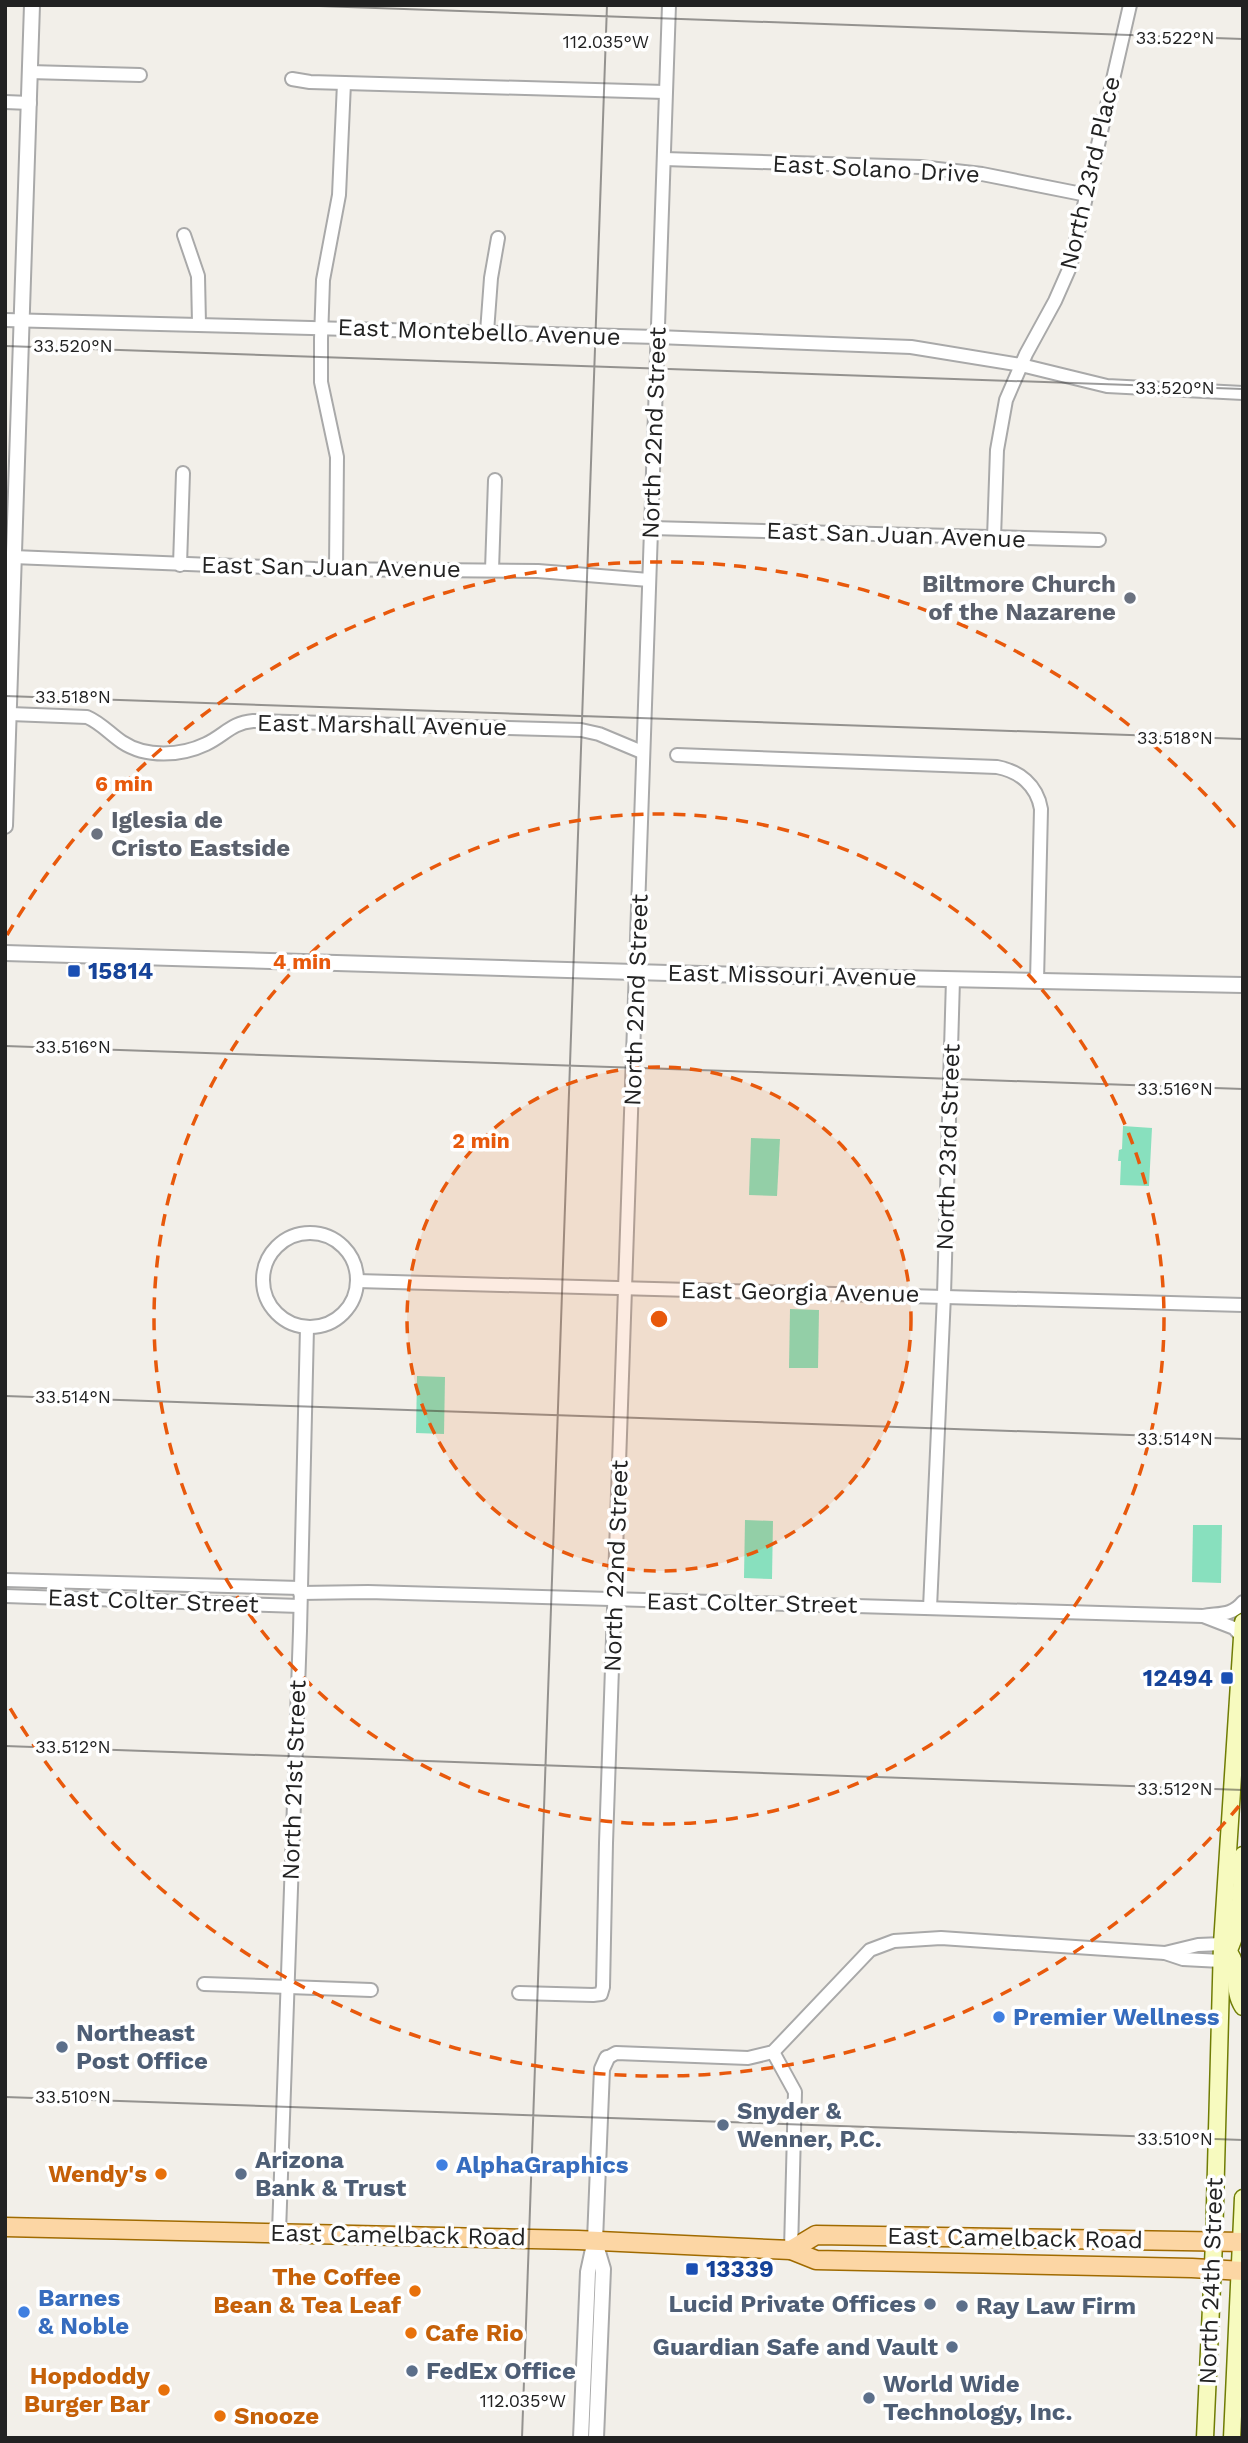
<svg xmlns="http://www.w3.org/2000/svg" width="1248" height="2443" font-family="'Work Sans',sans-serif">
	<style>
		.pitch { fill: #88e0be }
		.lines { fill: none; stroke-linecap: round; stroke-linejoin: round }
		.minor-casing { stroke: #a9a9a9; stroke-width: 16 }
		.tertiary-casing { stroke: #a9a9a9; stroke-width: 18 }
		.secondary-casing { stroke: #707d05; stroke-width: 19 }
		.primary-casing { stroke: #a06b00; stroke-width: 21 }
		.minor { stroke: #fff; stroke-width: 12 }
		.tertiary { stroke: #fff; stroke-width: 14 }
		.secondary { stroke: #f7fabf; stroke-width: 16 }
		.primary { stroke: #fcd6a4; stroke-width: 18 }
		.ticks { fill: none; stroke: #222; stroke-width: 2; stroke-opacity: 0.45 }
		.ring { fill: none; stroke: #e8590c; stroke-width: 3.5; stroke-dasharray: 12 9 }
		.worship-dot { fill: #6b7280; stroke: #fff; stroke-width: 2.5 }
		.transit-dot { fill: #1a4fb4; stroke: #fff; stroke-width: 2.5 }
		.shop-dot { fill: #3f7fe0; stroke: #fff; stroke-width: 2.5 }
		.service-dot { fill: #5c6f8a; stroke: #fff; stroke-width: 2.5 }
		.food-dot { fill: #e8710a; stroke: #fff; stroke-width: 2.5 }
		.labels { text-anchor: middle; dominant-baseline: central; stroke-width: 7; stroke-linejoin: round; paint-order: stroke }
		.street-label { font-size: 24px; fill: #222; stroke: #fff }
		.worship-label { font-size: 24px; font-weight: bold; fill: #5b616d; stroke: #fff; text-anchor: end }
		.transit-label { font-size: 24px; font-weight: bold; fill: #164399; stroke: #fff; text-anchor: start }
		.shop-label { font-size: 24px; font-weight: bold; fill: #366cbe; stroke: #fff; text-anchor: start }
		.service-label { font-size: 24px; font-weight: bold; fill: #4e5e75; stroke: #fff; text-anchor: start }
		.food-label { font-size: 24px; font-weight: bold; fill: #c56008; stroke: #fff; text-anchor: end }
		.ticks-label { font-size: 18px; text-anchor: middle; fill: #222; stroke: #fff; stroke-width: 7; stroke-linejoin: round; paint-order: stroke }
		.centre { fill: #e8590c; stroke: #fff; stroke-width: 3.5 }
		.ring-label { font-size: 21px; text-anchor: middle; font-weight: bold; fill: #e8590c; stroke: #fff; stroke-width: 7; stroke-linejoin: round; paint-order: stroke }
	</style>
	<rect width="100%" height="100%" fill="#f2efe9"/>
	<g class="pitch">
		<polygon points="1123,1126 1152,1128 1149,1186 1120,1185 1121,1161 1118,1161 1119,1150 1122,1149"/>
		<polygon points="751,1138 780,1139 777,1196 749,1195"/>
		<polygon points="790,1309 819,1310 818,1368 789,1368"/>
		<polygon points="417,1376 445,1377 444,1434 416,1433"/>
		<polygon points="745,1520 773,1521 772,1579 744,1578"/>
		<polygon points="1193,1525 1222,1525 1221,1583 1192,1582"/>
	</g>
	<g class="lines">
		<g class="minor-casing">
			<g id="minor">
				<polyline points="29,72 140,75"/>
				<polyline points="292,79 310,82 665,92"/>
				<polyline points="5,102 30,103"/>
				<polyline points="664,159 920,167 982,174 1087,195"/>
				<polyline points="184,235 198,276 199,324"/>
				<polyline points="5,320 657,337 911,347 1021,365 1107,386 1243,393"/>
				<polyline points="487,332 491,278 498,238"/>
				<polyline points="651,528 1099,540"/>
				<polyline points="994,538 997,450 1006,400 1026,354 1055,301 1070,267 1130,5"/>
				<polyline points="13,557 315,569 538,571 649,580"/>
				<polyline points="180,565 183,473"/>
				<polyline points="336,569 337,457 321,382 321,339 323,280 339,195 344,83"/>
				<polyline points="492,570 495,480"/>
				<path d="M10,714L87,717C101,723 110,734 122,742C146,758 181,756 206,744C225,735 231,723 253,721L581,730L599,734L642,752"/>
				<path d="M677,755L997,767C1019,771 1037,785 1041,809L1037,981"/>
				<circle cx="310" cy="1280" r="47"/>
				<polyline points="357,1281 1243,1305"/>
				<polyline points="5,1580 300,1588"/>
				<path d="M300,1593L368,1592L1203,1616C1219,1613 1232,1616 1243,1602"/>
				<polyline points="5,1596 300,1606"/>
				<polyline points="930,1608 944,1295 953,979"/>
				<polyline points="1203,1616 1234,1628 1242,1637"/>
				<polyline points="1165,1953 1198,1945 1222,1944"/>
				<polyline points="204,1984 371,1990"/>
				<polyline points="519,1993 593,1995 601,1994 603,1987 606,1843 669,5"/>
				<polyline points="773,2052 795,2092 791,2250"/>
				<polyline points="607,2058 616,2053 748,2058 773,2052 870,1950 894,1941 941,1938 1165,1953 1183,1959 1221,1961"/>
				<polyline points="279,2232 300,1631 307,1327"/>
			</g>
		</g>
		<g class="tertiary-casing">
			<g id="tertiary">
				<polyline points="5,826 32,5"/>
				<polyline points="5,953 702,974 1243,985"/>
				<polyline points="595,2242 603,2269 596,2438"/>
				<polyline points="581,2438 588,2272 595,2240 602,2069 607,2058"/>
			</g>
		</g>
		<g class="secondary-casing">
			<g id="secondary">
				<path d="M1223,1945C1245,1966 1229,1986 1243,2007"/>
				<path d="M1222,1960C1243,1936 1240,1886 1243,1855"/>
				<polyline points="1205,2438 1214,2242 1222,1944 1243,1622"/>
				<polyline points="1232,2438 1243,2198"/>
			</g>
		</g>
		<g class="primary-casing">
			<g id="primary">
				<polyline points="5,2227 578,2240 791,2250 816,2260 1192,2268 1243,2271"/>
				<polyline points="791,2250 816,2235 1243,2242"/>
			</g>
		</g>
		<use href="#minor" class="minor"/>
		<use href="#tertiary" class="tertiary"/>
		<use href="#secondary" class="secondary"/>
		<use href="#primary" class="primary"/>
	</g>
	<path class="ticks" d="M291,5L1243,39M5,346L1243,389M5,696L1243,739M5,1046L1243,1089M5,1396L1243,1439M5,1746L1243,1790M5,2097L1243,2140M522,2438L607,5"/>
	<circle cx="659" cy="1319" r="252" fill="#e8590c" fill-opacity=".12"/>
	<g class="ring">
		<circle cx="659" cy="1319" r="252"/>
		<circle cx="659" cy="1319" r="505"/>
		<path d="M1239 1806A757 757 0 0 1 7 1703M7 935A757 757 0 0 1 1239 832"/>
	</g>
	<g class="worship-dot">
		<circle cx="1130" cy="598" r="7"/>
		<circle cx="97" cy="834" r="7"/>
	</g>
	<g class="transit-dot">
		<rect x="67" y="964" width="14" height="14" rx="3.5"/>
		<rect x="1220" y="1671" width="14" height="14" rx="3.5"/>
		<rect x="685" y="2262" width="14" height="14" rx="3.5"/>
	</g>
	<g class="shop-dot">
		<circle cx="999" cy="2017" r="7"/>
		<circle cx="442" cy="2165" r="7"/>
		<circle cx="24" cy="2312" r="7"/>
	</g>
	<g class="service-dot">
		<circle cx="62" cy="2047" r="7"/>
		<circle cx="723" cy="2125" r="7"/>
		<circle cx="241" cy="2174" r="7"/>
		<circle cx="930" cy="2304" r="7"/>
		<circle cx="962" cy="2306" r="7"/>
		<circle cx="952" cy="2347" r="7"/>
		<circle cx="412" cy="2371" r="7"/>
		<circle cx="869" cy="2398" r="7"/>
	</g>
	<g class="food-dot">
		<circle cx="161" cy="2174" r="7"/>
		<circle cx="415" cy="2291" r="7"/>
		<circle cx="411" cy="2333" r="7"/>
		<circle cx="164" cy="2390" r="7"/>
		<circle cx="220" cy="2416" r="7"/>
	</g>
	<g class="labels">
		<g class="street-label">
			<text transform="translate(876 169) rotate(3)">East Solano Drive</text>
			<text transform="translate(1090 173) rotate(-77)">North 23rd Place</text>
			<text transform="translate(479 332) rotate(2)">East Montebello Avenue</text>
			<text transform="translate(654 433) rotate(-88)">North 22nd Street</text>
			<text transform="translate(896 535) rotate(2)">East San Juan Avenue</text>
			<text transform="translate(331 567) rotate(1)">East San Juan Avenue</text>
			<text transform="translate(382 725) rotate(1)">East Marshall Avenue</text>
			<text transform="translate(792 975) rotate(1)">East Missouri Avenue</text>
			<text transform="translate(636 1000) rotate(-88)">North 22nd Street</text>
			<text transform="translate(948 1147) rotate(-88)">North 23rd Street</text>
			<text transform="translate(800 1292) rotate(1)">East Georgia Avenue</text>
			<text transform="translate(616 1566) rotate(-88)">North 22nd Street</text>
			<text transform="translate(153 1601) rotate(2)">East Colter Street</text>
			<text transform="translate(752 1603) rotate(1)">East Colter Street</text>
			<text transform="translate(294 1780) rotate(-88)">North 21st Street</text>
			<text transform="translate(398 2235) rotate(1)">East Camelback Road</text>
			<text transform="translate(1015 2238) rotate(1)">East Camelback Road</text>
			<text transform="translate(1211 2281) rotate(-88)">North 24th Street</text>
		</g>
		<g class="worship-label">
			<text x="1116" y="584">Biltmore Church<tspan x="1116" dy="28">of the Nazarene</tspan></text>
			<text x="111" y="820" text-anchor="start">Iglesia de<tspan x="111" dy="28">Cristo Eastside</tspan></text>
		</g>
		<g class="transit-label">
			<text x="88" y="971">15814</text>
			<text x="1213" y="1678" text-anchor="end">12494</text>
			<text x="706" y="2269">13339</text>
		</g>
		<g class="shop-label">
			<text x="1013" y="2017">Premier Wellness</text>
			<text x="456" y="2165">AlphaGraphics</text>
			<text x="38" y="2298">Barnes<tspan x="38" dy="28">&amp; Noble</tspan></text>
		</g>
		<g class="service-label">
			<text x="76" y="2033">Northeast<tspan x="76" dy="28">Post Office</tspan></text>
			<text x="737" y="2111">Snyder &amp;<tspan x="737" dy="28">Wenner, P.C.</tspan></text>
			<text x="255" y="2160">Arizona<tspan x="255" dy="28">Bank &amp; Trust</tspan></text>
			<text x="916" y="2304" text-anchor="end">Lucid Private Offices</text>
			<text x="976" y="2306">Ray Law Firm</text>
			<text x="938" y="2347" text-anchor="end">Guardian Safe and Vault</text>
			<text x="426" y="2371">FedEx Office</text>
			<text x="883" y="2384">World Wide<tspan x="883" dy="28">Technology, Inc.</tspan></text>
		</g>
		<g class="food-label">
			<text x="147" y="2174">Wendy's</text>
			<text x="401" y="2277">The Coffee<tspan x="401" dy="28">Bean &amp; Tea Leaf</tspan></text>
			<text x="425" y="2333" text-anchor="start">Cafe Rio</text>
			<text x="150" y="2376">Hopdoddy<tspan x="150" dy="28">Burger Bar</tspan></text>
			<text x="234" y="2416" text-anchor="start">Snooze</text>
		</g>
	</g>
	<g class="ticks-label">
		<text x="1175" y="44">33.522°N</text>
		<text x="606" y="48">112.035°W</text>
		<text x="73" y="352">33.520°N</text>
		<text x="1175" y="394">33.520°N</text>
		<text x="73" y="703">33.518°N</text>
		<text x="1175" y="744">33.518°N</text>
		<text x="73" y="1053">33.516°N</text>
		<text x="1175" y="1095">33.516°N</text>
		<text x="73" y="1403">33.514°N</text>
		<text x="1175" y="1445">33.514°N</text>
		<text x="73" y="1753">33.512°N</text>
		<text x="1175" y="1795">33.512°N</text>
		<text x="73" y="2103">33.510°N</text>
		<text x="1175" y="2145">33.510°N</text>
		<text x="523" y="2407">112.035°W</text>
	</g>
	<circle cx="659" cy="1319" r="10" class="centre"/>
	<g class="ring-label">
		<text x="124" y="791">6 min</text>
		<text x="302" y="969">4 min</text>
		<text x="481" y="1148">2 min</text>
	</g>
	<rect width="1248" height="2443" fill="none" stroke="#222222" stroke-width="14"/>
</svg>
